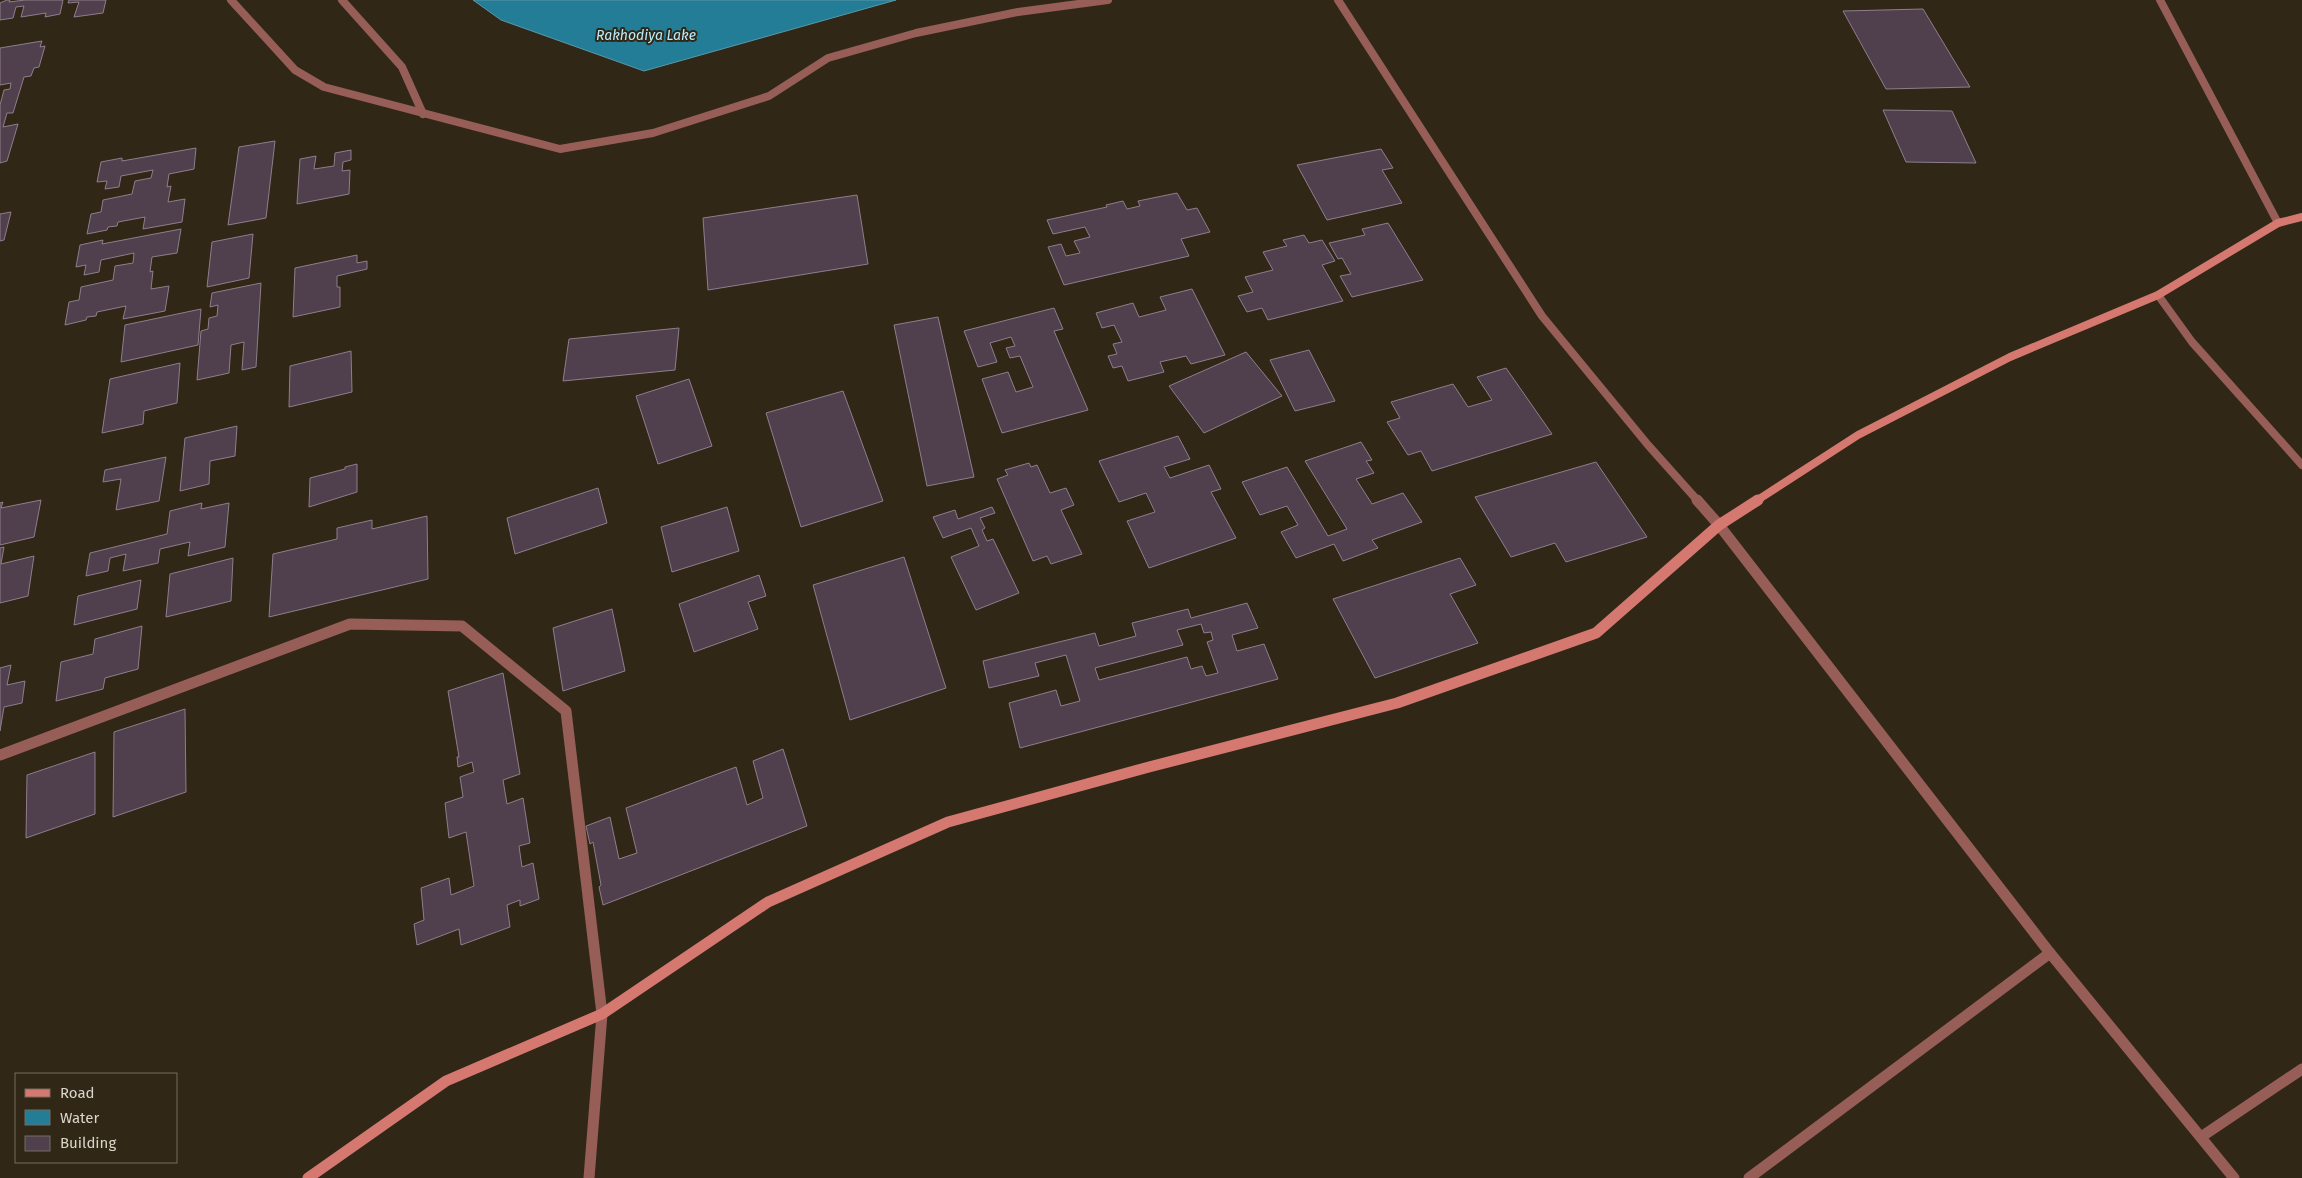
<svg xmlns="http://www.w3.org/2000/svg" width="2302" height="1178" font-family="'Fira Sans',sans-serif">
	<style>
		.water { fill: #247d96; stroke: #5b97a6 }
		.building { fill: #50404e; stroke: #8f7d8c; fill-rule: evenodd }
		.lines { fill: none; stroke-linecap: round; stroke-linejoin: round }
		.street-far1 { stroke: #975d57; stroke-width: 8 }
		.street { stroke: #975d57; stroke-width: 11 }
		.secondary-far1 { stroke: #d57970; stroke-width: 8 }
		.secondary { stroke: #d57970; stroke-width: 11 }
		.labels { text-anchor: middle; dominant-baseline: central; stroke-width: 4; stroke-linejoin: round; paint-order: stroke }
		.far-water-label { font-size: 14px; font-style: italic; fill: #b9ecfd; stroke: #302716 }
	</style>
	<rect width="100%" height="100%" fill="#302716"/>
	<polygon class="water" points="473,0 896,0 644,71 501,20"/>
	<g class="building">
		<polygon points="7,0 10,0 9,2 25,0 63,0 60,14 45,17 46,13 21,17 24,6 16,7 13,18 0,20 0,3"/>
		<polygon points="69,0 106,0 103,13 74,17 79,2 68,3"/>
		<polygon points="1923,9 1970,87 1886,89 1843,11"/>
		<polygon points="42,41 40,47 45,46 39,67 34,68 31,76 24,77 13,113 7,113 3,127 18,124 7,161 0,163 0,105 4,90 10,89 11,83 0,85 0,48"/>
		<polygon points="1883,110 1952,111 1976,163 1906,162"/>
		<polygon points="275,141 266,218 228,225 239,147"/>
		<polygon points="196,148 194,169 169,174 167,187 171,186 168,202 185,199 182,222 143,229 145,217 118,222 117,226 108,227 107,230 87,234 91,214 101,212 103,200 132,194 135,181 151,178 153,170 121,176 119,187 105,189 107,181 97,182 101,162 122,158 122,161"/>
		<polygon points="1381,149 1393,168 1382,170 1402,203 1327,220 1297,165"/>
		<polygon points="351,150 351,160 343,162 342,171 350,170 349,194 297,204 300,159 316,156 314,169 334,166 335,153"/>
		<polygon points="1177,193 1187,210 1197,208 1210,232 1181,239 1189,256 1064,285 1048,247 1061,244 1066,256 1080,253 1074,241 1090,237 1085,227 1053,234 1047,220 1107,207 1106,205 1123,201 1127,209 1140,206 1138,201"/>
		<polygon points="857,195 868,264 708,290 703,218"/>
		<polygon points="11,212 4,240 0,241 0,214"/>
		<polygon points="1388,223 1423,280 1352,297 1340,276 1351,274 1342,258 1338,259 1329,243 1365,235 1362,229"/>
		<polygon points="181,229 177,253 152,257 150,272 153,271 151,289 169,286 165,311 123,319 126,306 97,312 96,316 87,317 86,320 65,325 69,302 79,300 81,287 113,280 115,266 133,263 134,253 101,260 99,272 84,275 86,265 76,267 80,245 103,240 102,244"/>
		<polygon points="253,234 249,278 207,287 212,242"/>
		<polygon points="1304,235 1309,243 1322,240 1335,261 1322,265 1343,301 1268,320 1262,308 1247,312 1238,296 1253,292 1245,277 1273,270 1263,252 1287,246 1283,240"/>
		<polygon points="357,255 357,263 367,261 367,269 337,276 337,287 340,287 340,307 293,317 295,268"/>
		<polygon points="261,283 256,367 242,370 244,342 231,345 229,373 197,380 201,331 208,329 209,318 217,316 218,305 210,307 212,293"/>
		<polygon points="1192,289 1225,355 1191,364 1186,356 1160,362 1164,372 1128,381 1122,366 1113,368 1108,356 1117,354 1113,344 1122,342 1114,325 1102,328 1096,313 1133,303 1139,317 1166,310 1160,297"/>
		<polygon points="1054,308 1063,329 1054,331 1088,410 1002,433 982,379 1008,372 1016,392 1033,387 1020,356 1010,358 1006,348 1015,346 1011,337 990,343 997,362 978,367 964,331"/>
		<polygon points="201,309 198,345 121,362 125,325"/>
		<polygon points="938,317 974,477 927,486 894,325"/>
		<polygon points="679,328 675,370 563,381 569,339"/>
		<polygon points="1309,350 1335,401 1295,411 1270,360"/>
		<polygon points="351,351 352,392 289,407 290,366"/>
		<polygon points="1246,352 1282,396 1204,433 1169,386"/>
		<polygon points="180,363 177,403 144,411 143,424 102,433 110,379"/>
		<polygon points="1506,368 1552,434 1432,471 1421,451 1408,455 1387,422 1400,418 1391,402 1453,384 1468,407 1492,400 1477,377"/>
		<polygon points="689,379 712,446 658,464 636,396"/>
		<polygon points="843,391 883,501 801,527 766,413"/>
		<polygon points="237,426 235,456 210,461 209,484 180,491 185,438"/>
		<polygon points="1178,436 1190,459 1164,467 1170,478 1209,465 1221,489 1211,492 1236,538 1149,568 1127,521 1155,512 1146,493 1119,502 1099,461"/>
		<polygon points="1361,442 1372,460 1366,461 1374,473 1356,479 1372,504 1403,493 1422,522 1372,540 1378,548 1343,561 1334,544 1296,558 1281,532 1298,525 1287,506 1260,515 1242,482 1287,467 1328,536 1347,529 1305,461"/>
		<polygon points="166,457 159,501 116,510 121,479 103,482 105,470"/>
		<polygon points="1596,462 1647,537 1566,562 1555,543 1511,557 1475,497"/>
		<polygon points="1029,463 1031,467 1037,465 1050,493 1066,488 1074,505 1061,510 1082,554 1051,564 1047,556 1033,561 997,479 1008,475 1005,470"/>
		<polygon points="357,464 357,492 309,507 310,478 345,469 345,467"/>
		<polygon points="598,488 607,523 515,554 507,518"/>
		<polygon points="41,500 34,537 0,545 0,503 3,502 1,508"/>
		<polygon points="202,503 201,509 229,503 225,547 188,556 190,542 160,549 158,563 123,571 126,554 110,558 108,571 86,576 90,553 167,534 170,511"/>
		<polygon points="727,507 739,551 672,572 661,527"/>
		<polygon points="992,507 995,513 980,518 985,528 982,530 987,541 993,539 1019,593 976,610 951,557 979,546 971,528 943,538 933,517 955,510 958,519"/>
		<polygon points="427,516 428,579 269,617 273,554 337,539 337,528 372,520 372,529"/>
		<polygon points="4,547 1,564 34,556 28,596 0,603 0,548"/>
		<polygon points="904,557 946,688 850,720 813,585"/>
		<polygon points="233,558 231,601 166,617 170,574"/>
		<polygon points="1460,558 1476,585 1450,594 1478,643 1375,678 1333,599"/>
		<polygon points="759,575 766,596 748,602 758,629 694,652 679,604"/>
		<polygon points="141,580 137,609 74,625 78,596"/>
		<path d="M1247,603L1258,628L1232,635L1237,651L1264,644L1278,679L1020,748L1009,703L1056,690L1061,706L1080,701L1066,655L1035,663L1039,676L989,688L983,661L1095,633L1099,646L1136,636L1132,623L1188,609L1191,618ZM1201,624L1204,633L1211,632L1213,640L1207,642L1218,673L1206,676L1202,666L1191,669L1187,657L1099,680L1095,668L1183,645L1177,630Z"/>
		<polygon points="612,609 625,671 563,691 553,628"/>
		<polygon points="142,626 138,669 105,678 103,689 56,701 61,662 93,654 95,639"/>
		<polygon points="11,665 7,685 25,681 22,703 4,707 0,731 0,668"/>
		<polygon points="503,673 520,774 503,780 507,804 523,798 530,843 519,846 522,867 533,863 539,899 520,906 520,900 507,905 510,927 461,945 459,929 417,945 414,924 424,920 421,888 449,878 451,895 474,886 466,832 449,838 445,803 463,797 460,777 474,772 472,762 458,767 457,757 459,757 448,691"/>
		<polygon points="185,709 186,792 113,817 114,732"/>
		<polygon points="783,749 807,826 603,905 599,887 601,885 593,842 590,844 586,826 610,817 619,859 637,853 626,808 736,767 747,805 763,798 753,761"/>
		<polygon points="95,752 95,814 26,838 27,775"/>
	</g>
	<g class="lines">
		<g class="street-far1">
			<polyline points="231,0 295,70 324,87 560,149 653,133 769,96 828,58 916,33 1018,12 1108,0"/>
			<polyline points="342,0 402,67 423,114"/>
			<polyline points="1338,0 1542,316 1648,445 1698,501"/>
			<polyline points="2160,0 2278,223"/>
			<polyline points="2158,295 2192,342 2302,465"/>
		</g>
		<g class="street">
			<polyline points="1697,500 1719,525 2050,953 2234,1178"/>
			<polyline points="0,755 350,624 462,626 566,711 602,1014 589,1178"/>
			<polyline points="2201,1137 2302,1069"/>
			<polyline points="1749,1178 2050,953"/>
		</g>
		<polyline class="secondary-far1" points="1756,501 1858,435 2010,357 2158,295 2278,223 2302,217"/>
		<polyline class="secondary" points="308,1178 446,1081 602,1014 768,902 948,822 1149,767 1397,703 1596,633 1719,525 1758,500"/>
	</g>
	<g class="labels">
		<g class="far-water-label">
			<text x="646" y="35">Rakhodiya Lake</text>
		</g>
	</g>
	<rect x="15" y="1073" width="162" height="90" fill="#302716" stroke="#746d5e"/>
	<rect x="25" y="1089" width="25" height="8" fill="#d57970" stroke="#746d5e"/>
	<text x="60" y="1098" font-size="15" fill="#dbd5cb">Road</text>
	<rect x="25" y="1110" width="25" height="15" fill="#247d96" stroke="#746d5e"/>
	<text x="60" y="1123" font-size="15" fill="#dbd5cb">Water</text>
	<rect x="25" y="1136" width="25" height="15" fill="#50404e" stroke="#746d5e"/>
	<text x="60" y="1148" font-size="15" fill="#dbd5cb">Building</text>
</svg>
